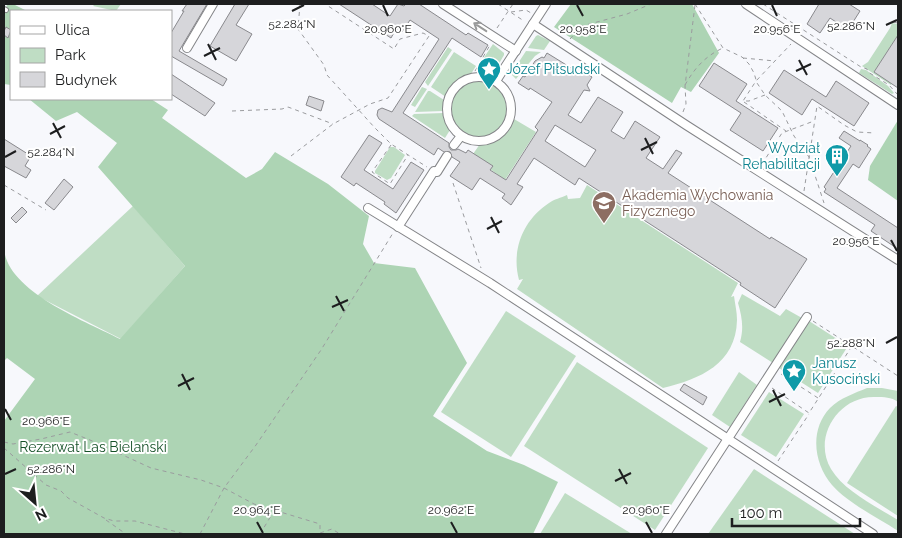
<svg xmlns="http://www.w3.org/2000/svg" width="902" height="538" font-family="Raleway,sans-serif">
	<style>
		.green { fill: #bfddc4 }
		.forest { fill: #add4b4 }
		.building { fill: #d6d6da; stroke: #89898d; fill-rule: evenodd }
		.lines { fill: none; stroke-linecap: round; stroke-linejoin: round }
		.service-casing { stroke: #848588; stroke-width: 6 }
		.minor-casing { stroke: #848588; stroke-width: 10 }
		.path { stroke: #9a9b9e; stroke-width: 1; stroke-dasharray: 4 4; stroke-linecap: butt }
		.service { stroke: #fff; stroke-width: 4 }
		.minor { stroke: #fff; stroke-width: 8 }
		.oneway { stroke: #999a9a }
		.ticks { fill: none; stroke: #1d1e1f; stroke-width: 2 }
		.labels { text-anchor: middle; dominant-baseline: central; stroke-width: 4; stroke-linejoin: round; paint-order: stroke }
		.culture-label { font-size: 14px; fill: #0d838f; stroke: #fff; text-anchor: start }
		.education-label { font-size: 14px; fill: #785e54; stroke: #fff; text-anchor: start }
		.park-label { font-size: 14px; fill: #165128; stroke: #fff }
		.ticks-label { font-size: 12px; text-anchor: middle; fill: #1d1e1f; stroke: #fff; stroke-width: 4; stroke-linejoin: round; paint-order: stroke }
	</style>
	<rect width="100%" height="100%" fill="#f7f8fc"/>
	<g class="green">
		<polygon points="95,4 121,4 116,11 93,6"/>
		<polygon points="892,23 898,24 898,35 874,72 892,83 891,85 862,66 868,62 890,28"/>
		<polygon points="538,35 550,41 544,50 528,48 536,36"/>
		<polygon points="493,44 504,53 504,55 497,67 483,59"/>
		<polygon points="448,47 452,50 428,86 425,82"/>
		<polygon points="526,51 541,52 535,56 516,79 511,74"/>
		<path d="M454,52L476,66L471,74C459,78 451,86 446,97L431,87Z"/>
		<polygon points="861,69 866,70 888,86 894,93 892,94 859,73"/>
		<circle cx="479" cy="109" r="28"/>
		<polygon points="422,87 427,89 415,107 411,105"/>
		<polygon points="428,91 430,91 444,100 444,111 415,112"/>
		<polygon points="444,113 450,130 445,138 412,116 414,114"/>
		<path d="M514,119L536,132L505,180L490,169L473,154L480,144C496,142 508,134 514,119Z"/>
		<polygon points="390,147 394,147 405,155 391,178 387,180 375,173 375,171"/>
		<path d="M587,185L738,283L731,297L734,296C735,304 737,312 737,320C736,364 700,379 663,388L517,289L523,279L519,280C511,250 523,220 549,203C554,199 561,198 567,195L568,199L580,198Z"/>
		<polygon points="133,206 185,266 121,339 37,296"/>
		<path d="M742,294L780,316L786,309L802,318L773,363L740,342C744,328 742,317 738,303Z"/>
		<polygon points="506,311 576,356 511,457 441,412"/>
		<polygon points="809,321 848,346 818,393 779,368"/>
		<polygon points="577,362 708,448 655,530 524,446"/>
		<polygon points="739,372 757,385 730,427 712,415"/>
		<path d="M867,388H882L898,391V402C891,397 884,397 876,397C839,395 812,437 831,469C844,491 877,507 898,520V531C877,517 849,504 832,485C814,464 809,430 830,408C840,398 855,393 867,388Z"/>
		<polygon points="769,392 804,414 776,457 741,435"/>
		<polygon points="896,406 898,407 898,516 847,483"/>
		<polygon points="754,469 855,534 708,534"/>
		<polygon points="565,493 632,534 540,534"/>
	</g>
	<g class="forest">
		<polygon points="8,4 13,4 27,11 11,11 11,85 4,84 4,11 5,12 7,9 6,7"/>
		<polygon points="571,4 692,4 719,53 691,92 681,87 672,103 554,27"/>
		<path d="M29,99H151L168,110L162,118L246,178L262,169L275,152L328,184L369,216L363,244L374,263L415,268L467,363L433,416L487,451L524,465L558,482L533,534H4V421L35,379L7,358L4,361V248C6,291 87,322 120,339L185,266L98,167L117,143L77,112L56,121Z"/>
		<polygon points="898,120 898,201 868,180 870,166"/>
	</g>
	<g class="building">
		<polygon points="187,4 207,4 179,51 227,79 223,86 171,56 171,33 184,11 182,11"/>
		<polygon points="235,4 249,4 236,25 252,34 236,61 210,46"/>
		<path d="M339,4H372L390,16L398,4L404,6L406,4H419L466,35L468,33L488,45L481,57L452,38L403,113L449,143V147L451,150H456L458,149L466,153L468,150L493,166L490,170L506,180L538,130L535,127L552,102L530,88L529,90L518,83L523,76L525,77L535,61L542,57L544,58L547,53L581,74L583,71L592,77L587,85L590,91L584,90L568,115L581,123L598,97L623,112L611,131L624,139L635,121L660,137L646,158L663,169L676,150L682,153L668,173L770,239L771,237L807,259L775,308L740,285L741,283L579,178L575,185L534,158L517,184L523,187L511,205L502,198L505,194L480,178L472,190L450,176L460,162L452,157L450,152H444L438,148L434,155L379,119L377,115L378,110L382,108L392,112L439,39L410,20L402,32L396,29L391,38ZM555,125L596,150L585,167L545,141Z"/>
		<polygon points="819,4 849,4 860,11 848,30 830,18 820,33 807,24"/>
		<polygon points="6,27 11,30 8,38 4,35 4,31"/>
		<polygon points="898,35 898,88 874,72"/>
		<polygon points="714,63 747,84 736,101 778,128 763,151 730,130 741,113 699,86"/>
		<polygon points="784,70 826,97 836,81 869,103 854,126 812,99 802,115 769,93"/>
		<polygon points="171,74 215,103 205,116 171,94"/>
		<polygon points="309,96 324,101 321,111 306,105"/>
		<polygon points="844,131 860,141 860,140 868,145 867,146 871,149 859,168 853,164 837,188 898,228 898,249 871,231 875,225 824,192 826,189 824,187 851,146 839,138"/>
		<polygon points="369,135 382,143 364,170 393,189 411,162 424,170 396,213 384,204 385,202 356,183 354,186 341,177"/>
		<polygon points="4,139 31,156 25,166 31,170 26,178 4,166"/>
		<polygon points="64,179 73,187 54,210 45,203"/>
		<polygon points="22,207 27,212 16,223 11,218"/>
		<polygon points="684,384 707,397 703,405 680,390"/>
	</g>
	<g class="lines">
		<g class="service-casing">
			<polyline id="service" points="4,9 6,10"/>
		</g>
		<g class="minor-casing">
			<g id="minor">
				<polyline points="443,4 516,51"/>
				<polyline points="746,4 898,105"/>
				<polyline points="533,24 686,125 898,260"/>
				<polyline points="187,48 213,4"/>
				<circle cx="479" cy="109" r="32"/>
				<polyline points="496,81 546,4"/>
				<polyline points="454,145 461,136"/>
				<polyline points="368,208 490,283 873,534"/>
				<polyline points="398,227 434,171 437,172 447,156"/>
				<polyline points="666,534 807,317"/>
			</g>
		</g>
		<g class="path">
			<polyline points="300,4 298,29 324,65 327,75 375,128 391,144 427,167"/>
			<polyline points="491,4 494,4"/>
			<polyline points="498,4 524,21"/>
			<polyline points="695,4 723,48 742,57 749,64 754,73 757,83 765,95 782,111 794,136 809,157 824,203"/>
			<polyline points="763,4 861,67 867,69 868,72 889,85 898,95"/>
			<polyline points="511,12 526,10 531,13"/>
			<polyline points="893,22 898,23"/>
			<polyline points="497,28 513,4"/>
			<polyline points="570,39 582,26 627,14 651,4"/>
			<polyline points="743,58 775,61"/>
			<polyline points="471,78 490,45"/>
			<path d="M685,85C694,69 705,56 723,48"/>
			<polyline points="765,95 749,101 743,101 756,81 791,44"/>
			<polyline points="744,102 786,131"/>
			<polyline points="232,111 282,109 288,107 333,124"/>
			<polyline points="683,112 686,104 685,86 695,5"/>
			<polyline points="391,145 372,172 390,184 408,155"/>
			<polyline points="291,156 333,124 370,104 388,98 429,36 423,33 400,39 394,49 325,4"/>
			<polyline points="762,164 782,133 814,121"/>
			<polyline points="453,183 481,268"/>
			<polyline points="4,185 46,210"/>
			<polyline points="804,191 817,106 844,125 857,132 875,133"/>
			<polyline points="813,321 898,376"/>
			<polyline points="781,374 818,398"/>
			<polyline points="772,388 809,413 852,346"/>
			<polyline points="4,442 13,444 41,439 70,432 90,440 151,468 201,480 224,488 254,504 320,524 320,533 332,529 340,534"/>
			<polyline points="4,448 46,485 61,491 68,498 104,518 114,521 135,521 185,534"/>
			<polyline points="778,461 809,414"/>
			<polyline points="106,520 126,534"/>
			<polyline points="200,534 224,488 256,445 321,350 393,233"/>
			<polyline points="260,534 274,511"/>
		</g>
		<use href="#service" class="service"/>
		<use href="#minor" class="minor"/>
	</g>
	<defs><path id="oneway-shaft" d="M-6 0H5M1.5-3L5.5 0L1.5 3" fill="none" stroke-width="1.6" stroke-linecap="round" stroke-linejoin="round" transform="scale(1.25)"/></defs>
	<use class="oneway" href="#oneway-shaft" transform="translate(480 27) rotate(-147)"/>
	<path class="ticks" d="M383,5L388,16M577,5L583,16M772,5L777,16M292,11L304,5M886,25L897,20M208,44L216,60M204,56L220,48M799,60L807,75M796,71L811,64M53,123L61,138M50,134L65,126M645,138L653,154M641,150L657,142M5,157L16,151M491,217L499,233M487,229L502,221M891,240L897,251M336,296L344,311M332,307L348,300M886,343L897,337M182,374L190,390M178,386L194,378M773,390L781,406M769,402L785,394M5,409L11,420M619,469L627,484M5,474L16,469M615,481L631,473M257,522L263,533M451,522L457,533M646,522L652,533"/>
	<defs>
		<g id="sight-pin" transform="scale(1.25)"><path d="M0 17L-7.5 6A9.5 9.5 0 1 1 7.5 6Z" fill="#0f9aa8" stroke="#fff"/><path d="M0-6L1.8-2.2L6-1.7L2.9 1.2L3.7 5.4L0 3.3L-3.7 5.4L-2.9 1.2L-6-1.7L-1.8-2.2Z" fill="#fff"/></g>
		<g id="building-pin" transform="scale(1.25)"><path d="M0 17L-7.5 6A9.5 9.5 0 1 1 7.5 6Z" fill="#0f9aa8" stroke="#fff"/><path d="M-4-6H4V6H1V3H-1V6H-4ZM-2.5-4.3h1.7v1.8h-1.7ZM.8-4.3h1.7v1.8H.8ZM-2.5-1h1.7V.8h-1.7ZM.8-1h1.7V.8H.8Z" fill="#fff"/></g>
		<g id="university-pin" transform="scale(1.25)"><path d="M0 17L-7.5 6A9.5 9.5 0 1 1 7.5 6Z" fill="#8d6e63" stroke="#fff"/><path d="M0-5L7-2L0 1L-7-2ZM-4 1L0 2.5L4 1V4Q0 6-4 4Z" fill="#fff"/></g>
	</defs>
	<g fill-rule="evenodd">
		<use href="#sight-pin" x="489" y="69"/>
		<use href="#building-pin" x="837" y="156"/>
		<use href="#university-pin" x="604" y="203"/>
		<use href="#sight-pin" x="794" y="371"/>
	</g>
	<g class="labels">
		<g class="culture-label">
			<text x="506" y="69">Józef Piłsudski</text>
			<text x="820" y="148" text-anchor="end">Wydział<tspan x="820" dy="16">Rehabilitacji</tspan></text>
			<text x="812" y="363">Janusz<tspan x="812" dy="16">Kusociński</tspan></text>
		</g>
		<g class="education-label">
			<text x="622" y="195">Akademia Wychowania<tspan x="622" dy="16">Fizycznego</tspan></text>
		</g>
		<g class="park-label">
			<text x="93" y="447">Rezerwat Las Bielański</text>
		</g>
	</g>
	<g class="ticks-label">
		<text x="292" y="28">52.284°N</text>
		<text x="851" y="30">52.286°N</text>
		<text x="388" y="33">20.960°E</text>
		<text x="583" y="33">20.958°E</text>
		<text x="777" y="33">20.956°E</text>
		<text x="51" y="156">52.284°N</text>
		<text x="856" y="245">20.956°E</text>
		<text x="851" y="347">52.288°N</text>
		<text x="46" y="425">20.966°E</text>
		<text x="51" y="473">52.286°N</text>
		<text x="257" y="514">20.964°E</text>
		<text x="451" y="514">20.962°E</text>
		<text x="646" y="514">20.960°E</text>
	</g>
	<rect width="902" height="538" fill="none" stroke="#1d1e1f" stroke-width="10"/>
	<rect x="10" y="10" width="162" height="90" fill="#ffffff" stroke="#a5a5a5"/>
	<rect x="20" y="26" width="25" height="8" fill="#ffffff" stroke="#a5a5a5"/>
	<text x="55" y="35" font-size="15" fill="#1d1e1f">Ulica</text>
	<rect x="20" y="48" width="25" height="15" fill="#bfddc4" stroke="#a5a5a5"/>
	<text x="55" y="60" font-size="15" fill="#1d1e1f">Park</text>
	<rect x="20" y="72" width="25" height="15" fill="#d6d6da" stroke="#a5a5a5"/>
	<text x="55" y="85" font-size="15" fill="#1d1e1f">Budynek</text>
	<g transform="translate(35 503) rotate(153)" stroke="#ffffff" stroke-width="4" paint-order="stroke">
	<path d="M0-4L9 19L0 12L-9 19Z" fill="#1d1e1f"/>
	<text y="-8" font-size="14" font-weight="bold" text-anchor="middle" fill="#1d1e1f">N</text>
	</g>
	<path d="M732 518v8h128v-8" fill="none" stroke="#1d1e1f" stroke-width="2.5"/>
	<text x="740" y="518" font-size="15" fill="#1d1e1f" stroke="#ffffff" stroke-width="4" paint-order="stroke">100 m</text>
</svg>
